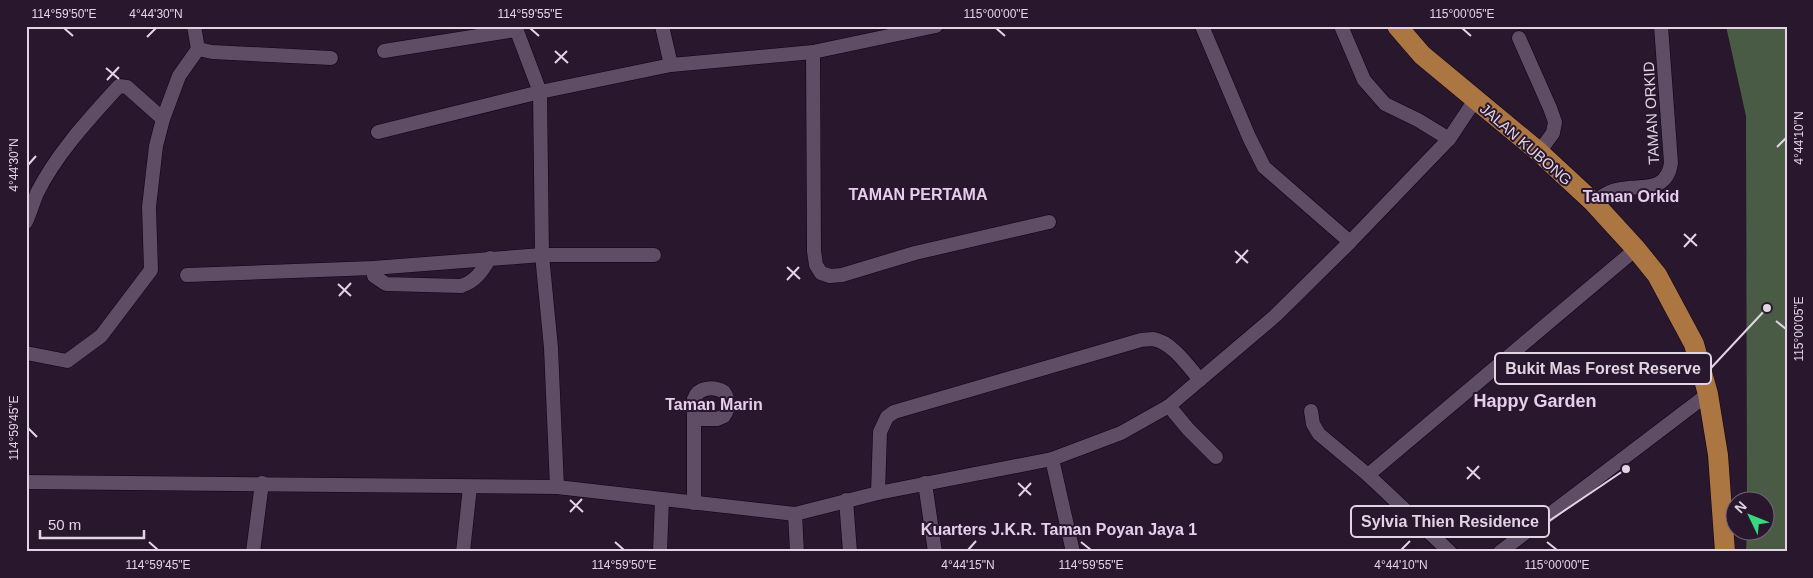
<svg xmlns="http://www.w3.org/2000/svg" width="1813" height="578" font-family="Arial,sans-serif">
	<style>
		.forest { fill: #4a5b45 }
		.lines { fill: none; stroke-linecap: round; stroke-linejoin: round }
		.minor-casing { stroke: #100314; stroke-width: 15 }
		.highway-casing { stroke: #100314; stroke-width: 21 }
		.minor { stroke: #5f4c65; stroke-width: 14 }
		.highway { stroke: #ab7641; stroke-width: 20 }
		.ticks { fill: none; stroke: #e1d5e4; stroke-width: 2 }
		.labels { text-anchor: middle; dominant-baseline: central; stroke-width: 4; stroke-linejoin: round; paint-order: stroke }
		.street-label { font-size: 15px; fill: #e1d5e4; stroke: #28172d }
		.neighbourhood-label { font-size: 16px; font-weight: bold; fill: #e6ceec; stroke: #28172d }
		.quarter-label { font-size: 18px; font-weight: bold; fill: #e6ceec; stroke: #28172d }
		.leader { fill: none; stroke: #e1d5e4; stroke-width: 2 }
		.callout-dot { fill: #e1d5e4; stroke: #28172d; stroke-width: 2 }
		.callout { fill: #28172d; stroke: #e1d5e4; stroke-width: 2 }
		.callout-label { font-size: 16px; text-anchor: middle; font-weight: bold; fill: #e1d5e4 }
		.neatline { fill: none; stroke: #e1d5e4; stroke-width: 2 }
		.ticks-label { font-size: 12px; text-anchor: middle; fill: #e1d5e4 }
	</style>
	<rect width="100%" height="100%" fill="#28172d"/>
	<polygon class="forest" points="1726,26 1787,26 1787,552 1746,552 1747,531 1766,530 1766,500 1747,500 1746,116"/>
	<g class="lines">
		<g class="minor-casing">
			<g id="minor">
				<polyline points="194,26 198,49"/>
				<polyline points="515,26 540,92 542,255 551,348 557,487"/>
				<polyline points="662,26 671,65"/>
				<polyline points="1202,26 1249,137 1264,167 1350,242"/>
				<polyline points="1341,26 1364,80 1385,104 1418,120 1449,139"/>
				<polyline points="1519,38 1550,108 1555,122 1553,133 1539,152"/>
				<polyline points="198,49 212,52 331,58"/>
				<polyline points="384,51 516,30"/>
				<polyline points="813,52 814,251 816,265 821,273 830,276 842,275 915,253 1049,222"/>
				<polyline points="163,119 179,76 198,49"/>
				<polyline points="378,132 540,92 671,65 813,52 936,26"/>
				<path d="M1593,202C1602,196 1611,190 1621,189C1643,185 1667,192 1671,163L1661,26"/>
				<path d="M26,222C30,213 33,203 37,193C57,153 89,119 119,86L127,87L163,119L156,146L149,207L151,270L101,336L67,361L26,353"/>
				<path d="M373,268L374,276L386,284L461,286C476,281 482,271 490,258"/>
				<polyline points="187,275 373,268 542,255 654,255"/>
				<polyline points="1169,406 1188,429 1216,457"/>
				<polyline points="1311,411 1313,424 1319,434 1368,475"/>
				<polyline points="1052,459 1073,552"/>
				<polyline points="26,482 557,487 795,514 878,493 1052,459 1121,433 1169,406 1275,316 1350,242 1449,139 1475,100"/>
				<polyline points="925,483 935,552"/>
				<path d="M878,493L880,432L887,417L894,412L1141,340C1144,340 1149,339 1153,339C1172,342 1188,366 1200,380"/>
				<polyline points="846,500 850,552"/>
				<path d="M694,503V399C698,387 714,386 724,392C729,399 729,409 724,416L717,419H694"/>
				<polyline points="795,514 797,552"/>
				<polyline points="253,552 262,483"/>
				<polyline points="463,552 470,487"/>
				<polyline points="660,552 662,499"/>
				<polyline points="1450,552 1368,475 1636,249"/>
				<polyline points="1500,552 1708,394"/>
			</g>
		</g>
		<g class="highway-casing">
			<polyline id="highway" points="1397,26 1422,55 1539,152 1593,202 1636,249 1657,275 1694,344 1708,394 1718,455 1725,552"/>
		</g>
		<use href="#minor" class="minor"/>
		<use href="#highway" class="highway"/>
	</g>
	<path class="ticks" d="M64,28L73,36M530,28L539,36M996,28L1005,36M1462,28L1471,36M147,37L156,28M555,51L568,63M555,63L567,51M106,68L119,79M107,80L119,67M1777,147L1786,138M28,165L36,156M1684,234L1697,246M1684,247L1696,234M1235,251L1248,263M1236,263L1248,250M787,267L800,279M787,280L799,267M338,284L351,296M339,296L351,283M1776,321L1786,329M28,428L37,437M1467,467L1480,479M1467,479L1479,466M1018,483L1031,495M1019,496L1031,483M570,500L583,512M570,512L582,499M149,542L158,550M615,542L624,550M1081,542L1091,550M1547,542L1557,550M968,550L976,541M1401,550L1410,541"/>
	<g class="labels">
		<g class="street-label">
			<text transform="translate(1651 113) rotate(-93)">TAMAN ORKID</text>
			<text transform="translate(1526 144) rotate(41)">JALAN KUBONG</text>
		</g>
		<g class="neighbourhood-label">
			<text x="918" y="194">TAMAN PERTAMA</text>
			<text x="1631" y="196">Taman Orkid</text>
			<text x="714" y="404">Taman Marin</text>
			<text x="1059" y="529">Kuarters J.K.R. Taman Poyan Jaya 1</text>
		</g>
		<g class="quarter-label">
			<text x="1535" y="401">Happy Garden</text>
		</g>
	</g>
	<path class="leader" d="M1767 308L1711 368M1626 469L1549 521"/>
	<g class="callout-dot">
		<circle cx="1767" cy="308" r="5"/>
		<circle cx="1626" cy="469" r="5"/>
	</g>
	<g class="callout">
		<rect x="1495" y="353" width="216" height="31" rx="5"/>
		<rect x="1351" y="506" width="198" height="31" rx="5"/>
	</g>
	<g class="callout-label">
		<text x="1603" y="374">Bukit Mas Forest Reserve</text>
		<text x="1450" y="527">Sylvia Thien Residence</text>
	</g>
	<rect width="1813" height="578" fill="none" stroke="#28172d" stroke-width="55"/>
	<g transform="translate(1750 516) rotate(313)"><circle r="24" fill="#28172d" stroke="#726376"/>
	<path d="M0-4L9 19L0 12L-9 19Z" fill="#37d880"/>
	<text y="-8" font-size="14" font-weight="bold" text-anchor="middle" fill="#e1d5e4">N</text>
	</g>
	<path d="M40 530v8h104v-8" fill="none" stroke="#e1d5e4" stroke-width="2.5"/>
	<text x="48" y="530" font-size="15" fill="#e1d5e4" stroke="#28172d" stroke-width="4" paint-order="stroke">50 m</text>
	<rect x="28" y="28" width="1758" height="522" class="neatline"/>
	<g class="ticks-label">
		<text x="64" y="18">114°59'50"E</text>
		<text x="156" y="18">4°44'30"N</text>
		<text x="530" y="18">114°59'55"E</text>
		<text x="996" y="18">115°00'00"E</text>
		<text x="1462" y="18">115°00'05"E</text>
		<text transform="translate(1799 138) rotate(-90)" y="4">4°44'10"N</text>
		<text transform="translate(14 165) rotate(-90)" y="4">4°44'30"N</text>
		<text transform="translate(1799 329) rotate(-90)" y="4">115°00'05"E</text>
		<text transform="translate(14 428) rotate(-90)" y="4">114°59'45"E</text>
		<text x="158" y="569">114°59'45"E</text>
		<text x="624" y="569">114°59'50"E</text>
		<text x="968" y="569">4°44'15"N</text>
		<text x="1091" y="569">114°59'55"E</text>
		<text x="1401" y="569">4°44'10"N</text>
		<text x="1557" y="569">115°00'00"E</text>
	</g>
</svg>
